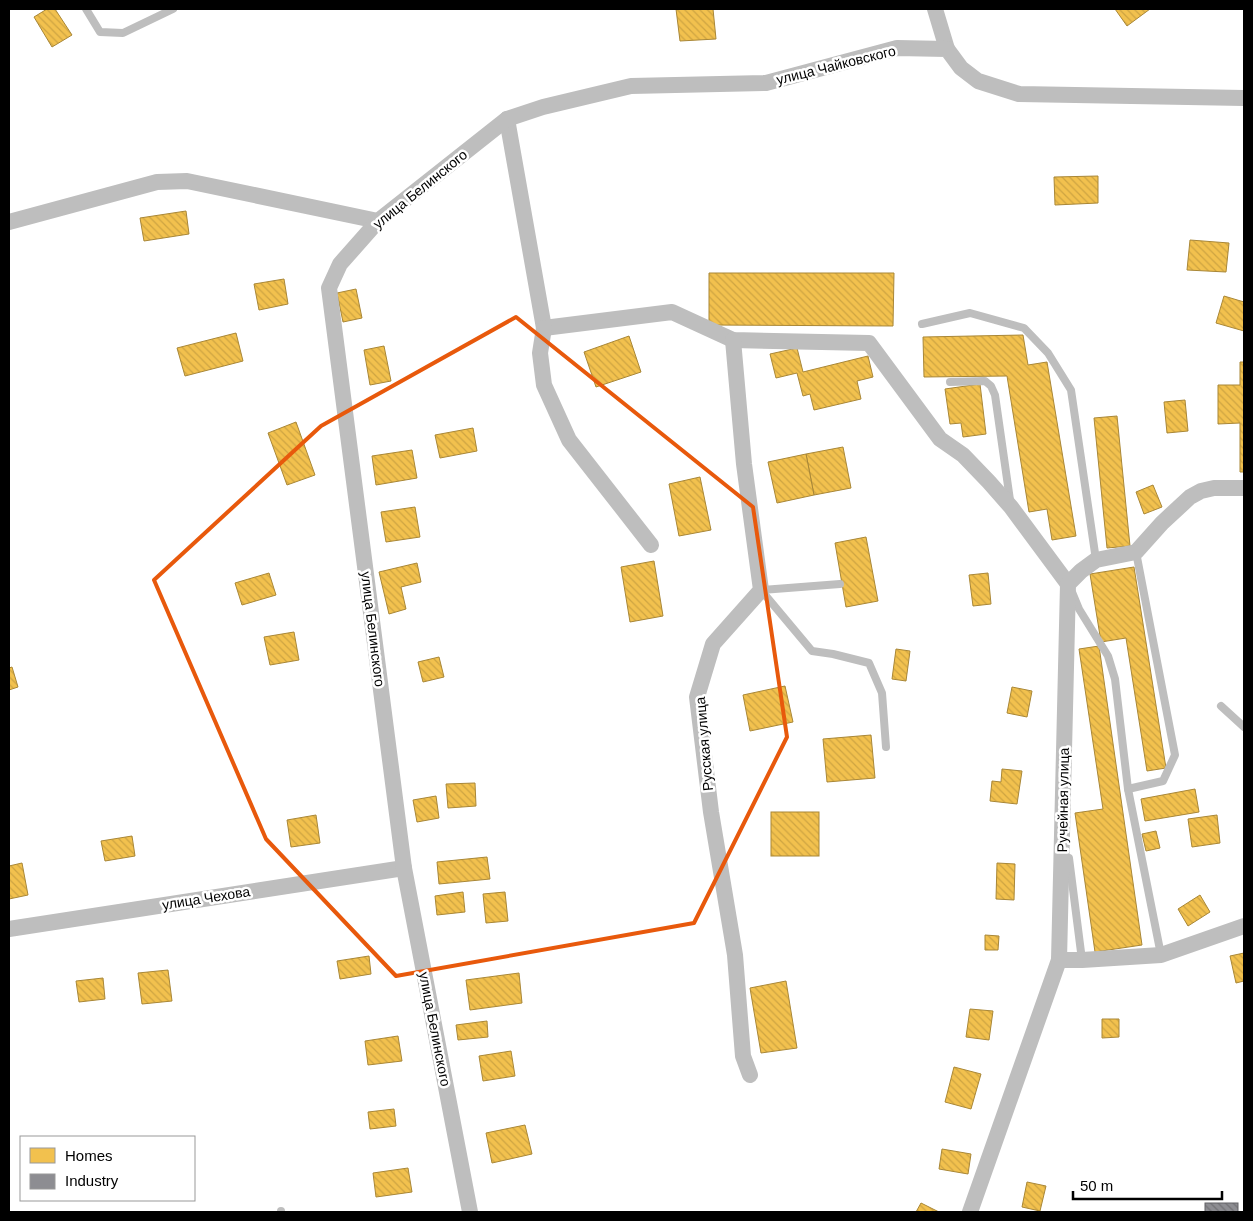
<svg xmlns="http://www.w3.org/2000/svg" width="1253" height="1221" font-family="Helvetica,sans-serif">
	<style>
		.homes { fill: url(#homes-back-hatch); stroke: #a98737 }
		.industry { fill: url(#industry-back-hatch); stroke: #636366 }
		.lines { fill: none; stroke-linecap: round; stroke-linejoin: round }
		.service { stroke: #bebebe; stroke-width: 8 }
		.minor { stroke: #bebebe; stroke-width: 16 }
		.marked { fill: none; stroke: #e8590c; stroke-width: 4; stroke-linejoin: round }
		.labels { text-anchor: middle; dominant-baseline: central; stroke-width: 5; stroke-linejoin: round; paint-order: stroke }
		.street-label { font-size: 14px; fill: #000; stroke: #fff }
	</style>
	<defs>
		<pattern id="homes-back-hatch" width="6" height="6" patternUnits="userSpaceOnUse" patternTransform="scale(1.25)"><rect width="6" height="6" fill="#f2c14e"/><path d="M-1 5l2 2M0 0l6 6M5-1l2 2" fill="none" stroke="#cea442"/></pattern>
		<pattern id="industry-back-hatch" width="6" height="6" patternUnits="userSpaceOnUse" patternTransform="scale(1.25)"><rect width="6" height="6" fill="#8d8d92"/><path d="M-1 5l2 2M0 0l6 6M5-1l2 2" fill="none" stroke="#717175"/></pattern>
	</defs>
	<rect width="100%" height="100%" fill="#fff"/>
	<g class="homes">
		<polygon points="47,9 55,9 72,35 52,47 34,17"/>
		<polygon points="676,9 713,9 716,39 680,41"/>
		<polygon points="1115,9 1150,9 1127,26"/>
		<polygon points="1098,176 1098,203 1055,205 1054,177"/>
		<polygon points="186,211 189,234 144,241 140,218"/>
		<polygon points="1190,240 1229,243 1226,272 1187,270"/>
		<polygon points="709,273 894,273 893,326 709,325"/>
		<polygon points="284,279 288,304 259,310 254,284"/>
		<polygon points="356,289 362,318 343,322 337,293"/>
		<polygon points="1224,296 1244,302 1244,331 1216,323"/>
		<polygon points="236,333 243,361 185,376 177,348"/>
		<polygon points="1023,335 1028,365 1047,362 1076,536 1052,540 1047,509 1029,512 1007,376 924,377 923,337"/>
		<polygon points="629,336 641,372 596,387 584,352"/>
		<polygon points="384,346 391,381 370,385 364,350"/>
		<polygon points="797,348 803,372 868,356 873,377 857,381 861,399 814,410 810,394 803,396 797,373 776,378 770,354"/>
		<polygon points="1240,362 1244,362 1244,472 1240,472 1240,423 1218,424 1218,385 1240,385"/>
		<polygon points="980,384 986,434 963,437 961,423 950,424 945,389"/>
		<polygon points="1185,400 1188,431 1167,433 1164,402"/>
		<polygon points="1117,416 1130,546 1107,548 1094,418"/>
		<polygon points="296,422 315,475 287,485 268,433"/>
		<polygon points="473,428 477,451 440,458 435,435"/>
		<polygon points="843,447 851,488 814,495 806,454"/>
		<polygon points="412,450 417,478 376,485 372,456"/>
		<polygon points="806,454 814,495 777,503 768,462"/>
		<polygon points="700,477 711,530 679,536 669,484"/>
		<polygon points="1153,485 1162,507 1144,514 1136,492"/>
		<polygon points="415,507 420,537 386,542 381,512"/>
		<polygon points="866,537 878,601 846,607 835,543"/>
		<polygon points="654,561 663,616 630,622 621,567"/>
		<polygon points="417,563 421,582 401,587 406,609 389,614 379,572"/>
		<polygon points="1134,567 1166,768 1147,771 1126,638 1101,642 1090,574"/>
		<polygon points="269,573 276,595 242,605 235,583"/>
		<polygon points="988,573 991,604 973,606 969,575"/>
		<polygon points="294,632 299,660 270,665 264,637"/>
		<polygon points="1099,646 1142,945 1095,952 1075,813 1103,809 1079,649"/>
		<polygon points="896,649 910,651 906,681 892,679"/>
		<polygon points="439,657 444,677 423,682 418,662"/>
		<polygon points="12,667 18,687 9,690 9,668"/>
		<polygon points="785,686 793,722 750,731 743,695"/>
		<polygon points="1012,687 1032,691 1027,717 1007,713"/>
		<polygon points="871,735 875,778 827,782 823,739"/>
		<polygon points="1002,769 1022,771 1017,804 990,801 992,781 1001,782"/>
		<polygon points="475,783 476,806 448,808 446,784"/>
		<polygon points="1195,789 1199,812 1145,821 1141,799"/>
		<polygon points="436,796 439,818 417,822 413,800"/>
		<rect x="771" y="812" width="48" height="44"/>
		<polygon points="316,815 320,843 291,847 287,820"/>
		<polygon points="1217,815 1220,843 1192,847 1188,819"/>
		<polygon points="1156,831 1160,848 1146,851 1142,834"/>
		<polygon points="132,836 135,856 105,861 101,841"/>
		<polygon points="487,857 490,879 439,884 437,862"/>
		<polygon points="22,863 28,895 9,899 9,866"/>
		<polygon points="997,863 1015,864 1014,900 996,899"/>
		<polygon points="463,892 465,912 437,915 435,896"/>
		<polygon points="505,892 508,921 486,923 483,894"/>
		<polygon points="1200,895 1210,912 1188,926 1178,909"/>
		<polygon points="985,935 999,936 998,950 985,950"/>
		<polygon points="1244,953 1244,981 1236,983 1230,956"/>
		<polygon points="369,956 371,974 340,979 337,961"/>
		<polygon points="168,970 172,1001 142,1004 138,973"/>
		<polygon points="519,973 522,1003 470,1010 466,980"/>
		<polygon points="103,978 105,999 79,1002 76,981"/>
		<polygon points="786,981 797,1048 761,1053 750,988"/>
		<polygon points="970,1009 993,1011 989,1040 966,1037"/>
		<polygon points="1102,1019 1119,1019 1119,1037 1102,1038"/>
		<polygon points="487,1021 488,1037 458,1040 456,1025"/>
		<polygon points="398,1036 402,1061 368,1065 365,1041"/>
		<polygon points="511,1051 515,1076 483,1081 479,1056"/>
		<polygon points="954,1067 981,1074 971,1109 945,1102"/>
		<polygon points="394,1109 396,1126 370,1129 368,1112"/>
		<polygon points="525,1125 532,1154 492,1163 486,1133"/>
		<polygon points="942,1149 971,1154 968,1174 939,1169"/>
		<polygon points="408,1168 412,1192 376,1197 373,1173"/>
		<polygon points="1027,1182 1046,1186 1040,1211 1022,1207"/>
		<polygon points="921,1203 939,1212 916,1212"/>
	</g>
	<rect class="industry" x="1205" y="1203" width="33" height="9"/>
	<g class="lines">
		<g class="service">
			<polyline points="86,9 100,32 123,33 173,9"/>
			<polyline points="922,324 970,313 1024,328 1048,353 1071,390 1096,560"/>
			<polyline points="950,382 985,381 991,386 995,395 1010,500"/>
			<polyline points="761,590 812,651 833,654 869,663 882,693 886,747"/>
			<polyline points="761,590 840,584"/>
			<polyline points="1072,592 1079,609 1108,656 1115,679 1128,789 1161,955"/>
			<polyline points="1221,706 1244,727"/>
			<polyline points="1128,789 1163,781 1175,755 1136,552"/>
			<polyline points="1069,858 1082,960"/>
			<polyline points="281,1211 281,1212"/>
		</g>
		<g class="minor">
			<polyline points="935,9 947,49"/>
			<polyline points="507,119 544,328 672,312 733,340 869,343 940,439 963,455 989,482 1011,507 1068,584"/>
			<polyline points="9,222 157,182 187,181 378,221"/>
			<polyline points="544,328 540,353 544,385 569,440 651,545"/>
			<polyline points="733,340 744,464 761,590 713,644 697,697 711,812 735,955 743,1056 750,1075"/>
			<polyline points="9,929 404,868"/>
			<polyline points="1059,960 1082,960 1161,955 1244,926"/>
			<polyline points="470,1212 404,868 329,288 340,264 378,221 507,119 543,107 631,86 766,83 897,48 947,49 961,68 978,81 1019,94 1244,98"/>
			<polyline points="970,1212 1059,960 1068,584 1081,571 1096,560 1136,552 1162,523 1190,497 1201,491 1214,488 1244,488"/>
		</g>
	</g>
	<path class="marked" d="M516,317L753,507L787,737L694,923L396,976L266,839L154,580L321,426Z"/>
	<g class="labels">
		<g class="street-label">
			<text transform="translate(836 65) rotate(-14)">улица Чайковского</text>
			<text transform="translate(420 189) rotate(-39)">улица Белинского</text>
			<text transform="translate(373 629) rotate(83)">улица Белинского</text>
			<text transform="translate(704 744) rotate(-95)">Русская улица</text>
			<text transform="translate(1063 800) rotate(-89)">Ручейная улица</text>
			<text transform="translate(206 898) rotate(-9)">улица Чехова</text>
			<text transform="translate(435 1029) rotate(79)">улица Белинского</text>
		</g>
	</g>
	<rect width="1253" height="1221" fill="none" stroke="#000000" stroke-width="20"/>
	<rect x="20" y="1136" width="175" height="65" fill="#ffffff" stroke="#999999"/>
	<rect x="30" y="1148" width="25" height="15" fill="#f2c14e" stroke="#999999"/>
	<text x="65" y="1161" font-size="15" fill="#000000">Homes</text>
	<rect x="30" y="1174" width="25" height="15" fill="#8d8d92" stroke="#999999"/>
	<text x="65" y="1186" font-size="15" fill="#000000">Industry</text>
	<path d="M1073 1191v8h149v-8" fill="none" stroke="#000000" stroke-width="2.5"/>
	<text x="1080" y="1191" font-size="15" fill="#000000" stroke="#ffffff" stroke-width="4" paint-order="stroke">50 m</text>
</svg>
